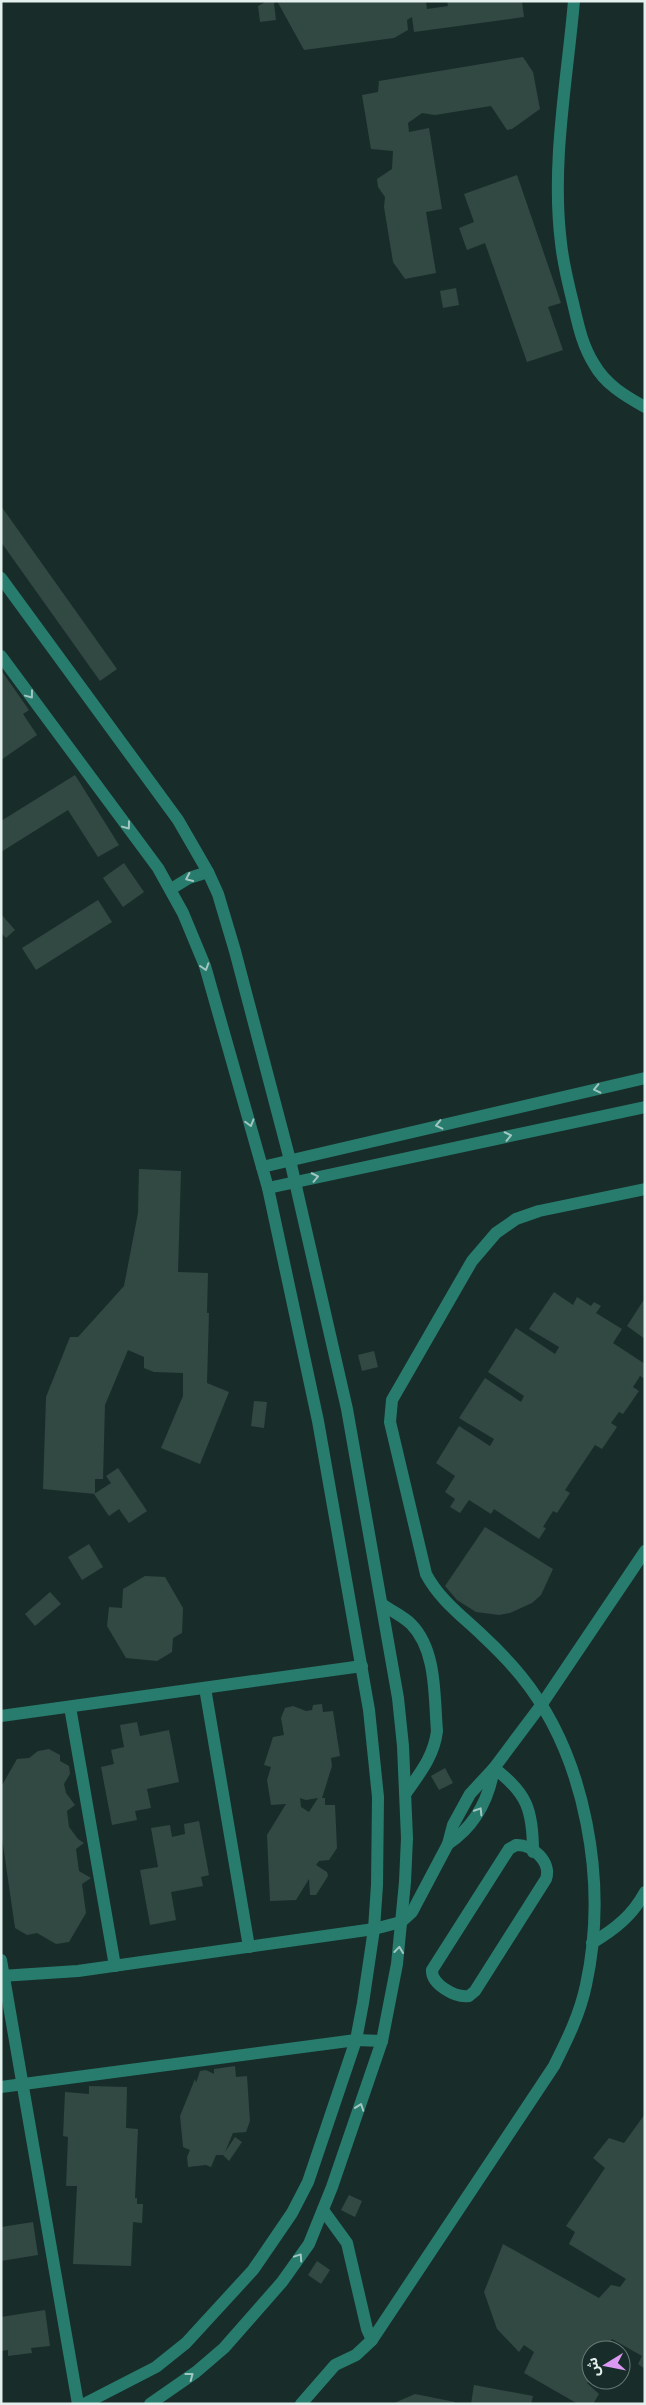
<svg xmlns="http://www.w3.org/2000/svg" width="646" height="2405" font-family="Karla,'Noto Sans Arabic',sans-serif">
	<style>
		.building { fill: #324843; fill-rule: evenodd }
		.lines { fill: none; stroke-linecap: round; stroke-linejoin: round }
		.minor { stroke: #287c6e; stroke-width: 12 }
		.oneway { stroke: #a2c7c1 }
	</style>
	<rect width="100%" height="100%" fill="#182d29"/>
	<g class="building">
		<polygon points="267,1 426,1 427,9 448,6 447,1 522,1 524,17 414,32 412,17 407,20 408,30 394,38 304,50 277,1 274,3 276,20 260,22 258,6"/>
		<polygon points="523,57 533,72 540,109 512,129 507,130 491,106 435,115 422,113 408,123 409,132 429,128 442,209 426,212 436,273 405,279 393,262 384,207 385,197 378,187 377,179 392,169 393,151 371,149 362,95 378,92 379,81"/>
		<polygon points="517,175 561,303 548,307 563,350 527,362 485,243 467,250 459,228 474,222 464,194"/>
		<polygon points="456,288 459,305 443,308 440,291"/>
		<polygon points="1,506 117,669 100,681 1,542"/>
		<polygon points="1,670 29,710 23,714 37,735 1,760"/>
		<polygon points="75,775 119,845 98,857 68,810 1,852 1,821"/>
		<polygon points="124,863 144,892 123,907 103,878"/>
		<polygon points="98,900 112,922 36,970 22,948"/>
		<polygon points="1,914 15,930 6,938 1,933"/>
		<polygon points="139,1169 181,1171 178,1272 208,1273 207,1313 209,1313 207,1383 229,1392 200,1464 161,1448 183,1396 183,1373 154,1372 144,1368 144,1357 128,1350 105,1405 103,1479 95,1479 95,1494 43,1489 46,1397 70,1337 78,1337 124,1286 138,1213"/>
		<polygon points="554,1292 573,1305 577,1297 591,1306 594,1302 601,1306 596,1313 622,1329 613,1343 645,1364 645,1379 640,1376 633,1387 639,1391 623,1414 619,1412 611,1423 617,1427 602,1449 595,1445 565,1490 570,1493 557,1513 553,1511 543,1527 546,1528 539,1539 494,1509 491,1514 469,1500 460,1513 450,1507 455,1499 445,1492 455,1476 436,1463 459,1426 490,1446 494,1439 459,1418 485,1378 521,1402 524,1396 488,1372 516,1328 555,1354 559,1347 529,1329"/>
		<polygon points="645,1298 645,1339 627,1326"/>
		<polygon points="374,1351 378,1367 362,1371 358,1355"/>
		<polygon points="254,1401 267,1402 264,1428 251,1426"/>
		<polygon points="118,1468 147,1511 129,1523 119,1509 109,1516 94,1494 111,1483 106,1476"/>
		<polygon points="485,1527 553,1569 541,1595 532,1603 510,1613 499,1615 476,1612 457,1600 445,1586"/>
		<polygon points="89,1544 103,1567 82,1580 68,1557"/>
		<polygon points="145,1576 165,1577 183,1608 182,1633 173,1638 172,1652 157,1661 126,1658 107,1626 109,1607 122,1608 123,1589"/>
		<polygon points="50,1592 61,1604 35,1626 25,1614"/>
		<path d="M322,1704L323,1712L333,1711L340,1756L331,1758L332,1766L322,1798H325V1805H335L337,1848L329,1860L319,1861L316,1865L327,1872L328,1876L316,1895H310L309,1879L296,1900L270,1901L267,1835L286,1804L271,1805L267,1780L271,1767L264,1765L273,1737L284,1735L281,1718L285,1708L293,1706L306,1711L312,1710L313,1705ZM300,1798L306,1800L318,1798L309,1812L301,1807Z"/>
		<polygon points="137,1722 140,1736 169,1730 179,1782 147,1789 151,1808 135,1811 137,1820 112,1825 101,1767 114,1764 111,1750 124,1747 120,1725"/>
		<polygon points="49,1749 60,1755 60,1761 69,1766 70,1774 64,1784 66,1793 75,1805 67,1811 69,1827 78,1839 84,1843 76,1849 79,1871 91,1878 82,1884 86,1913 69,1942 56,1944 37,1933 27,1935 15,1928 1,1831 1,1787 17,1759 29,1758 38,1751"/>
		<polygon points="445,1768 453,1783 439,1790 431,1776"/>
		<polygon points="199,1821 209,1875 201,1877 203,1886 171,1892 176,1920 150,1925 140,1870 158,1867 151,1828 170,1825 172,1837 185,1834 184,1824"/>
		<polygon points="235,2066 236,2077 247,2076 250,2121 246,2132 233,2133 225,2152 235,2137 242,2142 229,2161 223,2155 216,2155 211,2167 206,2165 188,2167 187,2157 190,2150 183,2147 180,2116 195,2079 196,2083 200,2071 206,2070 214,2074 214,2069"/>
		<polygon points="89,2086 127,2087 126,2128 138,2129 135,2198 137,2198 137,2204 143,2204 142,2223 133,2222 131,2266 73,2264 77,2186 66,2186 68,2137 63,2136 65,2092 89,2094"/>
		<polygon points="645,2114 645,2369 638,2364 642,2356 612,2339 609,2345 614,2350 591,2350 591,2378 587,2383 599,2394 593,2404 578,2404 524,2373 534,2352 524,2345 519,2352 497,2329 484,2292 503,2244 599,2298 611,2285 620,2287 626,2279 569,2244 575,2232 566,2226 605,2168 593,2158 609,2138 624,2143"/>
		<polygon points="349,2195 362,2201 355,2217 341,2210"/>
		<polygon points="33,2222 38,2255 1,2261 1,2227"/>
		<polygon points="317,2261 330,2270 321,2284 308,2275"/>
		<polygon points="45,2310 50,2346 31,2348 32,2353 8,2356 8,2350 1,2351 1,2317"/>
		<polygon points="474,2385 533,2396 531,2404 471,2404"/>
		<polygon points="415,2394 455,2402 454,2404 392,2404"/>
	</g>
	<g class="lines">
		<g class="minor">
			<path d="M574,1C567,81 551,164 561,243C563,263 568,283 573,303C578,324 582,345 594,364C605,384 625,396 645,407"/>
			<polyline points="1,578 178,820 208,872 218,894 235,951 290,1160 347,1409 398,1698 403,1746 407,1838 405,1882 397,1964 382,2041 332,2187 309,2244 282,2282 224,2348 196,2372 150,2404"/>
			<polyline points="1,656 158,868 183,913 205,966 268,1188 318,1421 369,1710 378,1797 377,1885 374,1929 363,2003 356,2040 308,2182 292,2213 253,2270 186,2343 156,2367 84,2404"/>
			<polyline points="171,889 189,878 208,872"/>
			<polyline points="262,1167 645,1078"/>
			<polyline points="268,1188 645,1107"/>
			<path d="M382,1604C391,1611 403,1616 411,1624C437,1650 434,1697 437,1731C434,1756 420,1773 406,1793"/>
			<polyline points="205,1688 249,1947"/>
			<polyline points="70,1707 115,1966"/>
			<polyline points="1,1716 362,1666"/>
			<path d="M494,1768C527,1793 533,1810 533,1852"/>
			<path d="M448,1844C475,1826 489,1799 494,1768"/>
			<path d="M516,1845C532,1844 552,1862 546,1879L475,1991L469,1996C455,1998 431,1984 432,1970L509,1849Z"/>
			<path d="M592,1943C615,1929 632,1916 645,1892"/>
			<polyline points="1,1960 78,2404"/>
			<polyline points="1,1976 78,1971 374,1929 401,1922 412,1912 448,1844 453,1825 470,1794 494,1768 542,1704 645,1551"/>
			<polyline points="1,2087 356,2040 382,2041"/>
			<polyline points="323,2210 347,2243 367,2329 372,2340"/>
			<path d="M301,2404L335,2365L356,2355L372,2340L554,2066C567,2040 580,2014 586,1985C608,1884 587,1757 521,1676C509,1661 496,1648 482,1635C462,1616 439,1599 426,1574L390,1422L392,1400L472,1261L496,1233L516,1219L539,1211L645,1189"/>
		</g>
	</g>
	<defs><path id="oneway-chevron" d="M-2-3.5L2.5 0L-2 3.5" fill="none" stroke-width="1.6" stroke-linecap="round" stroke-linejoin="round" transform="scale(1.25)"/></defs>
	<g class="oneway">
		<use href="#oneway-chevron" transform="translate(30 695) rotate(53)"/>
		<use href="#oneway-chevron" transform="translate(127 826) rotate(53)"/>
		<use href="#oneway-chevron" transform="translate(189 878) rotate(155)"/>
		<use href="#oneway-chevron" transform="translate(205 967) rotate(72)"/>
		<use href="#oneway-chevron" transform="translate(597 1089) rotate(167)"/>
		<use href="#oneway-chevron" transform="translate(250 1123) rotate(74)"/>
		<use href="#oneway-chevron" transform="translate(439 1125) rotate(167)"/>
		<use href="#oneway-chevron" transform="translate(508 1136) rotate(-12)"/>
		<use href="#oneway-chevron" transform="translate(315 1177) rotate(-12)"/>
		<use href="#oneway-chevron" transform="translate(479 1811) rotate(-58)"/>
		<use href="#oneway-chevron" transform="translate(399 1950) rotate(-84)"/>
		<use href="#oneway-chevron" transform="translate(360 2107) rotate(-71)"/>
		<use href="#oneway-chevron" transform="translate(299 2257) rotate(-56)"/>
		<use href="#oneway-chevron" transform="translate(190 2376) rotate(-37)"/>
	</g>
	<rect width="646" height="2405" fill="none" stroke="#e4f0ed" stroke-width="5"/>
	<g transform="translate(606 2365) rotate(260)"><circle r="24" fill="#182d29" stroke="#6a7b77"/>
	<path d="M0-4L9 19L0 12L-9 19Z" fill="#dc99f4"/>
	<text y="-8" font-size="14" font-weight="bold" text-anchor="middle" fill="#e4f0ed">ش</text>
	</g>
</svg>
